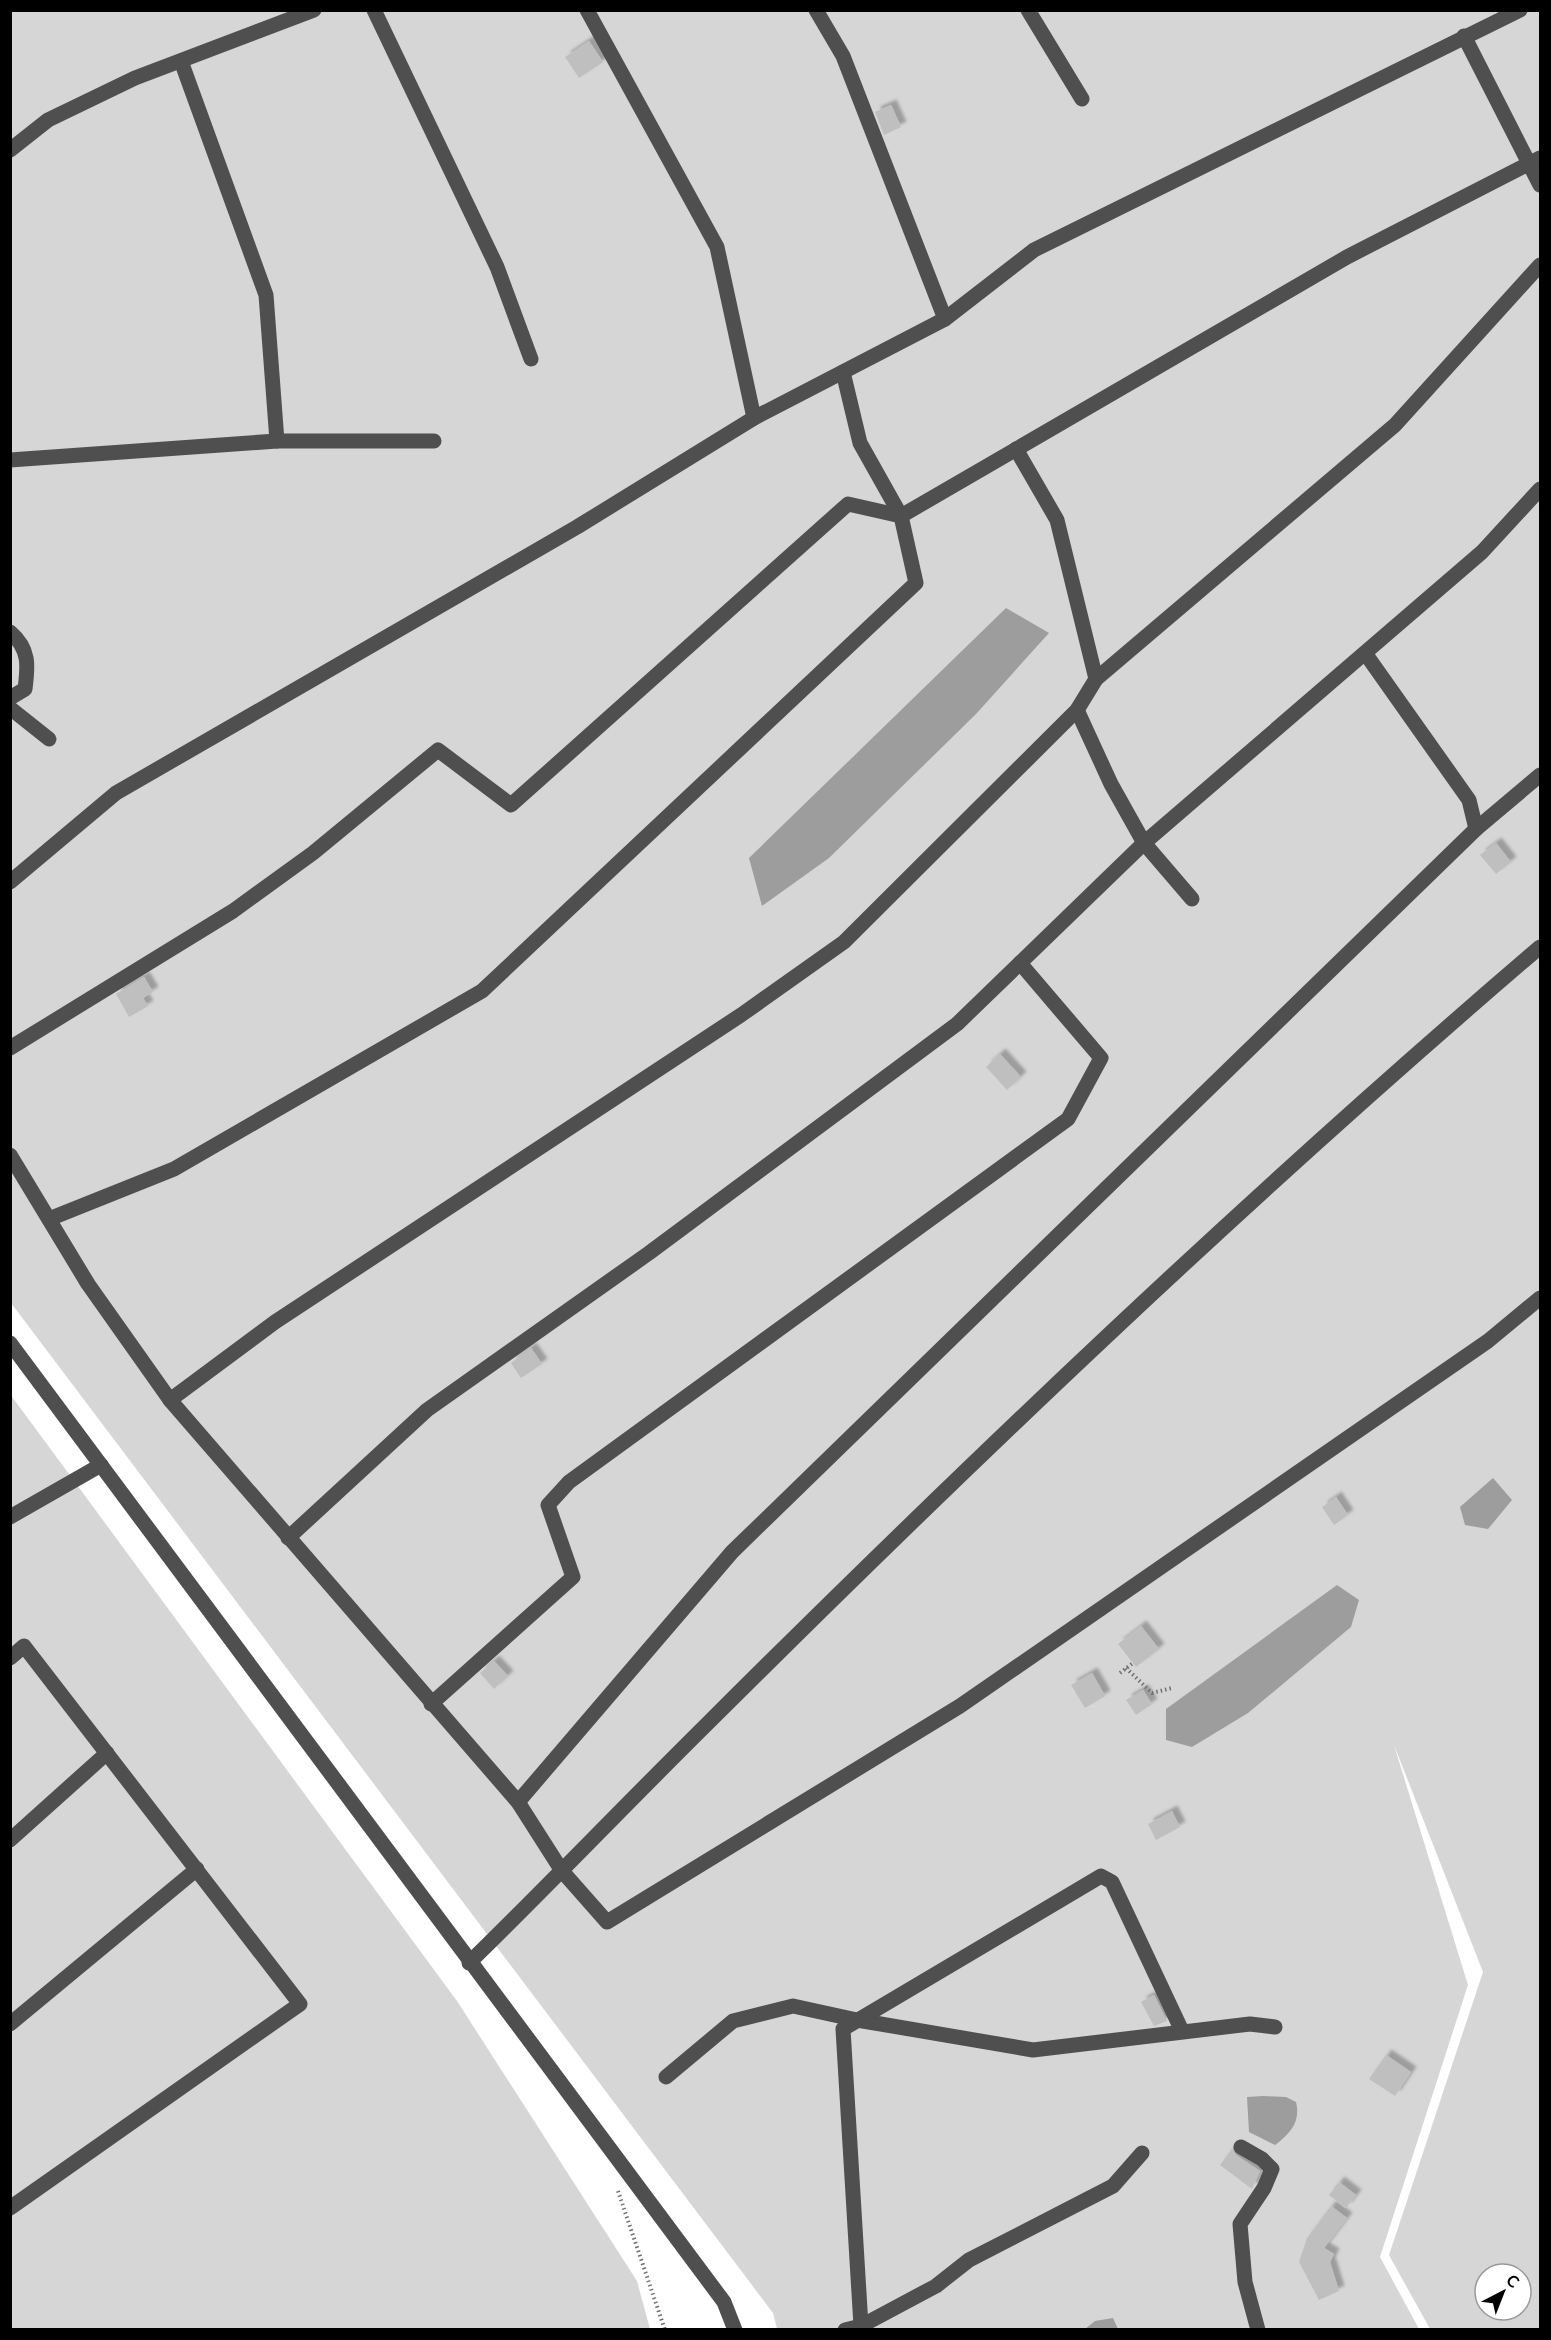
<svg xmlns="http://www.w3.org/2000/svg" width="1551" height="2340" font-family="Lato,sans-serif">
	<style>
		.green { fill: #d6d6d6; fill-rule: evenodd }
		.water { fill: #9d9d9d }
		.building { fill: #bfbfbf; filter: url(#shadow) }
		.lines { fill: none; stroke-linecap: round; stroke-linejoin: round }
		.path { stroke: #717171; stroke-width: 4; stroke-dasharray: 1.5 3; stroke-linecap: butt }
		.minor { stroke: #4f4f4f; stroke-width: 15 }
	</style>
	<defs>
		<filter id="shadow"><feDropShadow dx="5.5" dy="-5.5" stdDeviation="1.5" flood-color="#0004"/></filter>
	</defs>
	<rect width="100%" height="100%" fill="#fff"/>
	<g class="green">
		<path d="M11,11H1540V2329H1430L1389,2255L1483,1972L1394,1745L1468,1985L1380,2257L1419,2329H777L773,2313L11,1303ZM1485,2274H1521V2310H1485Z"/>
		<polygon points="10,1394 457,2001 637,2281 650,2329 11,2329"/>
	</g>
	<g class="water">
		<polygon points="1006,608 1049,633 976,714 829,858 762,906 749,858"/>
		<polygon points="1493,1478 1512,1500 1488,1529 1465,1525 1460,1507"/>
		<polygon points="1337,1585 1359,1600 1351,1627 1248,1713 1192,1747 1166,1740 1166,1709"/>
		<path d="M1263,2096L1286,2097L1296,2102C1301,2122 1290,2134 1275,2145L1249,2132L1247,2097Z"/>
		<polygon points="1113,2318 1118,2329 1085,2329 1095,2321"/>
	</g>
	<g class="building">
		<polygon points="589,41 603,62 579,78 565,57"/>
		<polygon points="891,105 901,127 884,135 875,112"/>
		<polygon points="1496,843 1511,862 1496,874 1480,855"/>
		<polygon points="144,977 153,992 143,998 148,1006 129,1017 116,994"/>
		<polygon points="1000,1054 1021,1077 1007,1090 986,1067"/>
		<polygon points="531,1348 542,1364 521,1378 511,1363"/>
		<polygon points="1336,1497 1348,1515 1334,1525 1322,1507"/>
		<polygon points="1141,1626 1159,1649 1136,1667 1118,1644"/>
		<polygon points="494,1661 508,1676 494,1689 480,1673"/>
		<polygon points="1092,1673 1105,1696 1085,1708 1071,1685"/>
		<polygon points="1143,1690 1152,1704 1136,1715 1126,1700"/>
		<polygon points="1172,1811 1180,1827 1156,1840 1148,1824"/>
		<polygon points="1154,1995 1167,2021 1154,2026 1141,2002"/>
		<polygon points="1386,2055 1411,2072 1395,2096 1369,2079"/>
		<polygon points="1232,2149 1236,2155 1260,2171 1252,2189 1220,2165"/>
		<polygon points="1339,2182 1356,2195 1346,2208 1329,2195"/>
		<polygon points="1331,2206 1347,2218 1324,2248 1334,2254 1330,2262 1339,2291 1319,2300 1299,2262 1307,2238"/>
	</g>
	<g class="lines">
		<g class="path">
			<polyline points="1126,1668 1152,1693 1172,1688"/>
			<polyline points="1120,1673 1133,1663"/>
			<polyline points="618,2191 665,2330"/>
		</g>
		<g class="minor">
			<polyline points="374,10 497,267 531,359"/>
			<polyline points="587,10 717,247 754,418"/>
			<polyline points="816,10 843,56 945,319"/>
			<polyline points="1028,10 1082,99"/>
			<polyline points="1464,36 1540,185"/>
			<polyline points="181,61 266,295 277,441"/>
			<polyline points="10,150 48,120 135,78 314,10"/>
			<polyline points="843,372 860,443 901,516"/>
			<polyline points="1016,449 1057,520 1096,679"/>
			<polyline points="10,460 277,441 434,441"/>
			<path d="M10,632C30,649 28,666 25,689L10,698"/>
			<polyline points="1365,653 1469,800 1476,829"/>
			<polyline points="10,708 49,739"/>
			<polyline points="1077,710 1111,784 1144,843 1192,899"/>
			<polyline points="10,882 116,793 577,527 754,418 945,319 1034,250 1520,10"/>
			<polyline points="10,1048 233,911 313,853 438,750 511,805 848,504 901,516"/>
			<polyline points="10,1155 88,1284 170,1400 518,1802 562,1871 607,1922 960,1706 1488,1341 1540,1298"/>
			<polyline points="49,1219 174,1169 482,991 916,583 901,516 1347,257 1540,158"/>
			<polyline points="10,1343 724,2302 735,2330"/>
			<polyline points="170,1400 275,1322 741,1015 844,942 1077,710 1096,679 1395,425 1540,265"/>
			<polyline points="10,1517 101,1465"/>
			<polyline points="288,1538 427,1410 649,1253 957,1024 1144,843 1482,552 1540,489"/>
			<polyline points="10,1658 24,1646 300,2004 10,2208"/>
			<polyline points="431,1704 573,1577 548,1505 569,1482 1068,1119 1101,1058 1020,963"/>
			<polyline points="518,1802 732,1552 1476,829 1540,775"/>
			<polyline points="10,1840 107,1753"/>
			<path d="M469,1963C549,1885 626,1804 705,1726C975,1457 1251,1194 1540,947"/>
			<polyline points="10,2024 197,1869"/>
			<polyline points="666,2077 733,2021 793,2006 857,2020 1033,2050 1250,2024 1275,2027"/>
			<polyline points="1241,2147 1262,2159 1272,2169 1264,2188 1240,2224 1245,2282 1258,2330"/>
			<polyline points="861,2326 843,2029 1101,1876 1112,1882 1182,2031"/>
			<polyline points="845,2330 861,2326 936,2286 969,2260 1113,2186 1142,2153"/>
		</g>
	</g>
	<rect width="1551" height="2340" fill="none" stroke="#000000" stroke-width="24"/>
	<g transform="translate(1503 2292) rotate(42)"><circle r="28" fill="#ffffff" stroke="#999999" stroke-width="1.5"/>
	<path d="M0-4.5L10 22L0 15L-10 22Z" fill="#000000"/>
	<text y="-9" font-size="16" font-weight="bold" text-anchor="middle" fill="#000000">С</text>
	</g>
</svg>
